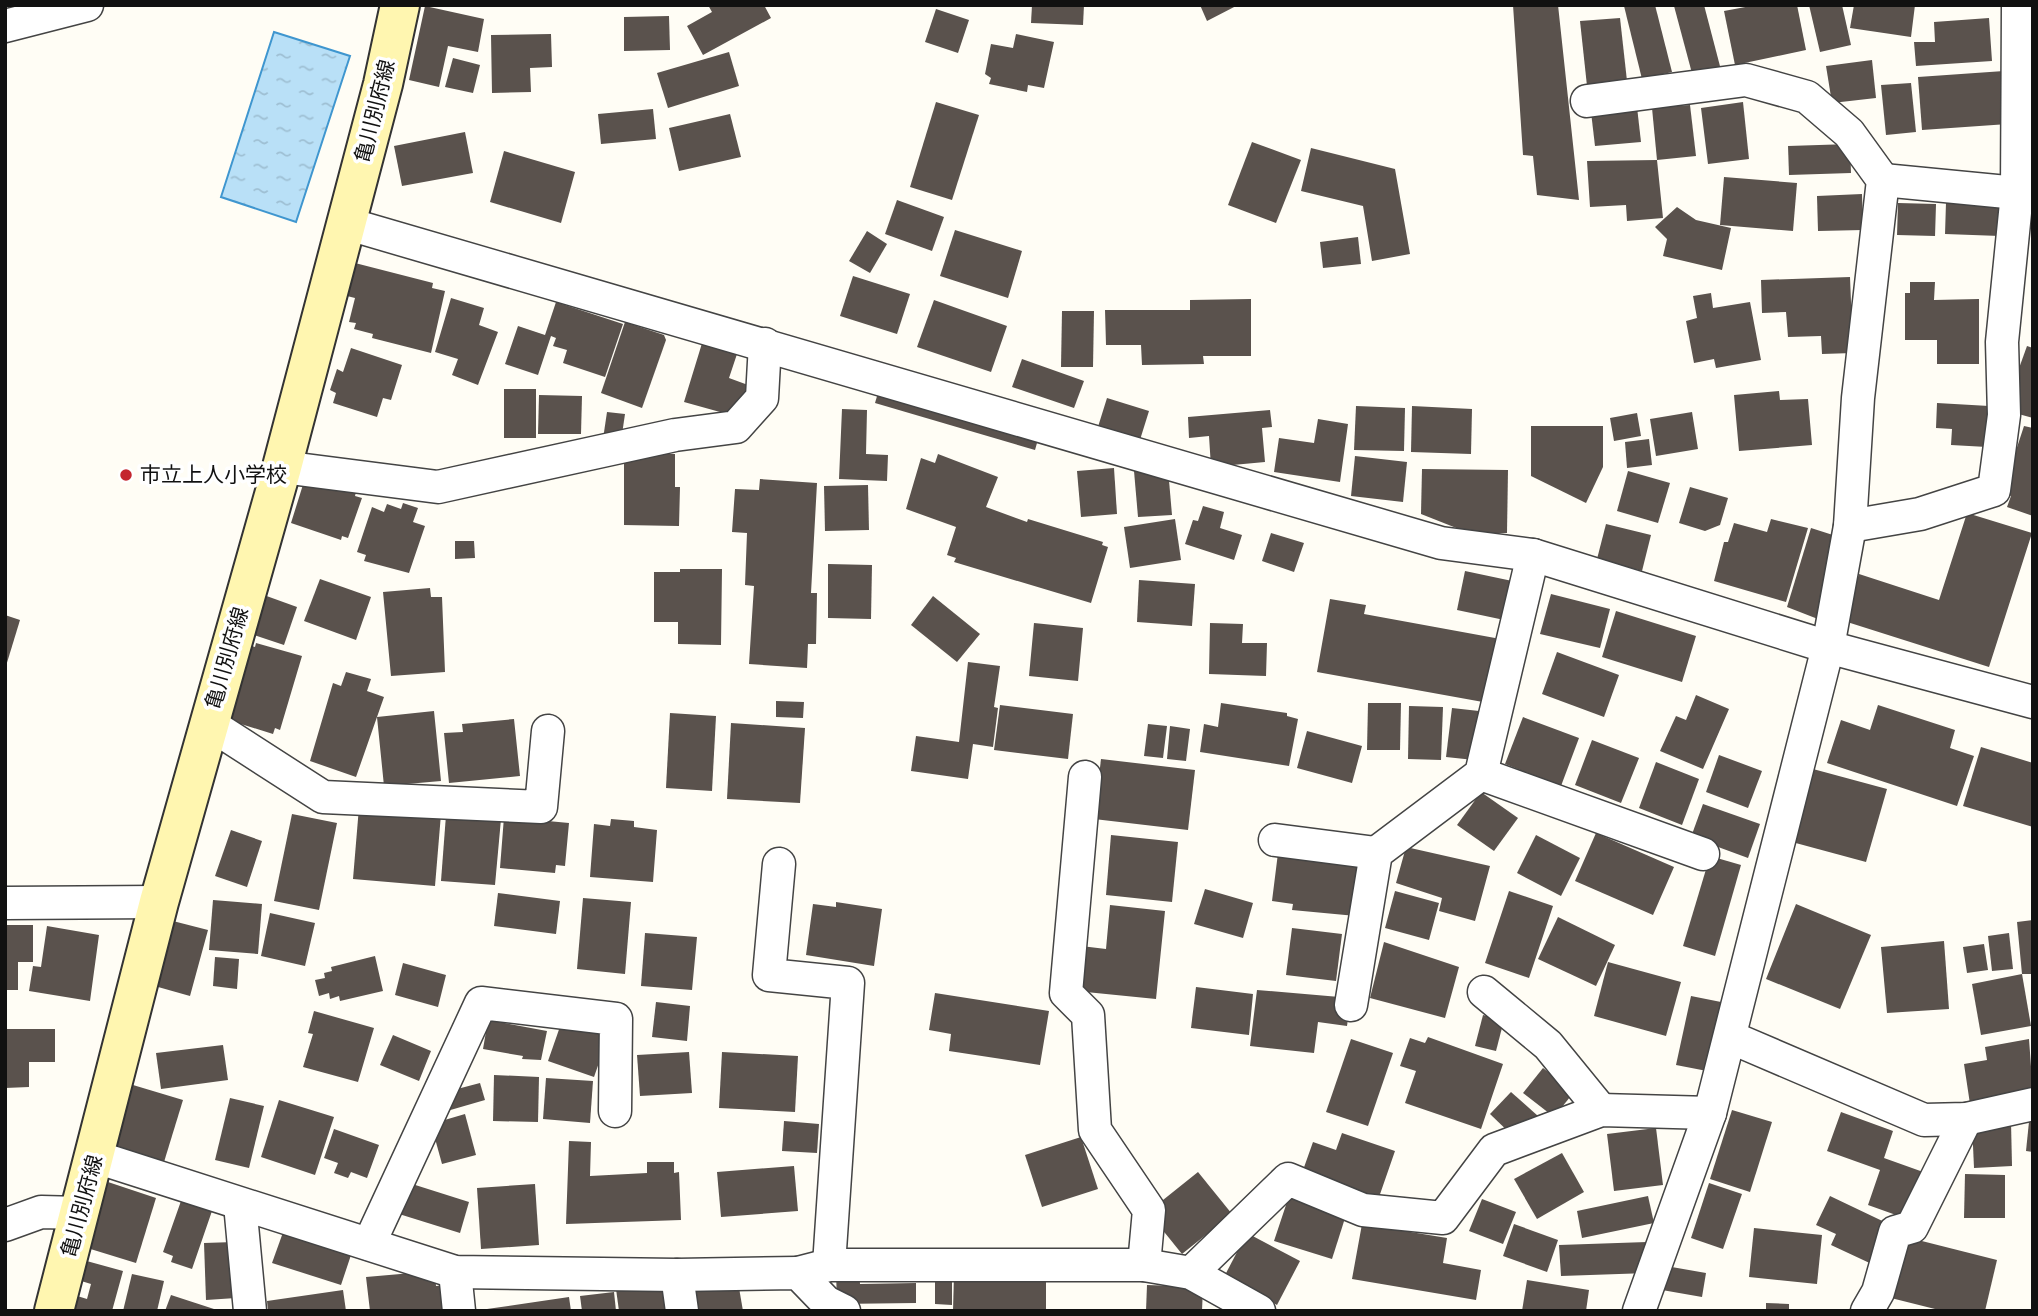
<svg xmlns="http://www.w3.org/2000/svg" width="2038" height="1316" font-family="'Times New Roman','Noto Sans JP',serif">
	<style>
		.water { fill: url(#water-ripples); stroke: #3f96cf; stroke-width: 2 }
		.building { fill: #5a524d }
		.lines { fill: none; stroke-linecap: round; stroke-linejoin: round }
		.street-casing { stroke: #444; stroke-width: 35 }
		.secondary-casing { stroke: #333; stroke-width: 42 }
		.street { stroke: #fff; stroke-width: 32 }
		.secondary { stroke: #fff6b0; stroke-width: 38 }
		.poi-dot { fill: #c4262e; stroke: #fff; stroke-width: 2.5 }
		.labels { text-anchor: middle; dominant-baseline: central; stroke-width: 7; stroke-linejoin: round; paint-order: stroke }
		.street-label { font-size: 21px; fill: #111; stroke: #fff }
		.poi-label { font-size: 21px; fill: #111; stroke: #fff; text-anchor: start }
	</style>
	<defs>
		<pattern id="water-ripples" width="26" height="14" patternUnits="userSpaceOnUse" patternTransform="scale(1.75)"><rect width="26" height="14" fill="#b9e0f7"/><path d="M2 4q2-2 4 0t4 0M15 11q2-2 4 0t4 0" fill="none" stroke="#9ebfd3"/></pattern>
	</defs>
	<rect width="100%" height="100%" fill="#fffdf5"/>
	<polygon class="water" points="274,32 350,56 296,222 221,197"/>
	<g class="building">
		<polygon points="708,5 764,5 771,18 703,55 687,26 712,12"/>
		<polygon points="1032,5 1084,5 1083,25 1031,23"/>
		<polygon points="1200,5 1238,5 1207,21"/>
		<polygon points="1513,5 1558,5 1579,200 1537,195 1533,156 1523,155"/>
		<polygon points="1655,5 1672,72 1642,79 1624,6"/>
		<polygon points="1704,5 1721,70 1693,77 1674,6"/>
		<polygon points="1756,5 1797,5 1806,50 1735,65 1724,11"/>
		<polygon points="1809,5 1842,5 1851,45 1820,52"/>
		<polygon points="1854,5 1915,5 1911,37 1850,28"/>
		<polygon points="425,6 484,19 478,52 448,46 439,87 409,80"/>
		<polygon points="936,9 969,20 958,53 925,42"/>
		<polygon points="669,16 670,50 624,51 624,17"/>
		<polygon points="1620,18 1627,81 1587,86 1580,21"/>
		<polygon points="1989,18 1992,61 1916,66 1914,42 1935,42 1934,22"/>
		<polygon points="551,34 552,67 530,68 531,92 492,93 491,35"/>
		<polygon points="1016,34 1054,42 1044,88 1028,85 1027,92 989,84 991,78 985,74 991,44 1013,48"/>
		<polygon points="729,52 739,86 668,108 657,73"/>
		<polygon points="453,58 480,65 473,93 445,87"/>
		<polygon points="1872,60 1876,98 1832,103 1826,66"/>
		<polygon points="2004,71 2008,124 1922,130 1918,77"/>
		<polygon points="1911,83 1916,132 1886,135 1881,85"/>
		<polygon points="936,102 979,115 952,200 910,187"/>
		<polygon points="1743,102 1749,159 1708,164 1701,108"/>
		<polygon points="1690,105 1696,156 1657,160 1652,108"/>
		<polygon points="1637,107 1641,142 1595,146 1591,112"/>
		<polygon points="653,109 656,139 601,144 598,114"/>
		<polygon points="730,114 741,157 679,171 669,128"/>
		<polygon points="465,132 473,173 402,186 394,146"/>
		<polygon points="1252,142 1301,160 1276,223 1228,205"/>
		<polygon points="1850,144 1851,173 1789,175 1788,146"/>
		<polygon points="1311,148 1395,169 1410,254 1372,261 1363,206 1301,191"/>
		<polygon points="504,151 575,172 561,223 490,202"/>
		<polygon points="1657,160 1663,218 1627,221 1626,205 1590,207 1587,161"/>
		<polygon points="1724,177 1797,183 1793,231 1720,225"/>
		<polygon points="1862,194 1863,230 1818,231 1817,196"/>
		<polygon points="897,200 944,217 932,251 885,234"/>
		<polygon points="1946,202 2001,204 2000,236 1945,234"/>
		<polygon points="1898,203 1936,204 1935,236 1897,235"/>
		<polygon points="1677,207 1696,220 1731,228 1722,270 1663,256 1667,239 1655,227"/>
		<polygon points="955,230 1022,251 1008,298 940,276"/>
		<polygon points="867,231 887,244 870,273 849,261"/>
		<polygon points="1358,237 1361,264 1323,268 1320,242"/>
		<polygon points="355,263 433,283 432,288 445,291 431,353 372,338 373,334 354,329 356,323 349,322 355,298 347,296"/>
		<polygon points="853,276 910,294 897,334 840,316"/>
		<polygon points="1850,277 1853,353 1822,354 1821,336 1788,337 1786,312 1762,313 1761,280"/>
		<polygon points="1910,282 1935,282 1934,300 1979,299 1979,364 1937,364 1937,340 1905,340 1905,293 1910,293"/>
		<polygon points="1711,293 1713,308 1750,302 1761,360 1716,368 1714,359 1694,363 1686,321 1697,318 1693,296"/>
		<polygon points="451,298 484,308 479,325 498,332 478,385 452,375 458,359 435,352"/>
		<polygon points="1251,299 1251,356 1203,356 1204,364 1142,365 1141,345 1106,345 1105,310 1190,310 1190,300"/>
		<polygon points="934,300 1007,326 991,372 917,347"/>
		<polygon points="556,302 623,324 605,377 563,363 567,350 553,346 556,338 551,336 538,375 505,364 518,326 545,335"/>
		<polygon points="1062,311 1094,311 1093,367 1061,367"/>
		<polygon points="625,322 664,335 666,340 642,408 601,393"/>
		<polygon points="703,340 738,351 729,378 748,385 738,417 684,402"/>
		<polygon points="2027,346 2033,348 2033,418 2004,410"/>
		<polygon points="351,348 402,365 391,400 383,398 377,417 333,403 336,393 330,390 337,369 343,372"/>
		<polygon points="1022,359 1084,381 1074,408 1012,387"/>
		<polygon points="880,386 1044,418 1035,450 875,403"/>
		<rect x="504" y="389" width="32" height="49"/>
		<polygon points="1779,391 1780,400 1808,399 1812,445 1739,451 1734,395"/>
		<polygon points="539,395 582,396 581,434 538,434"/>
		<polygon points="1107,398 1149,411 1139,443 1097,430"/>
		<polygon points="1937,403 1989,406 1987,447 1951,445 1952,429 1936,428"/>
		<polygon points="1356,406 1405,408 1404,451 1354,450"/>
		<polygon points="1412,406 1472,409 1471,454 1411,452"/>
		<polygon points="842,409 867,410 866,454 888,455 887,481 839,479"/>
		<polygon points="1270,410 1272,427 1262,428 1265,462 1211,467 1209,436 1189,438 1188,417"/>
		<polygon points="607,412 625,414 621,441 603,439"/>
		<polygon points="1692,412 1698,449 1656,456 1650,419"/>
		<polygon points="1637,413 1641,436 1614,441 1610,418"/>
		<polygon points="1318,419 1348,424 1340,482 1274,472 1279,438 1314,443"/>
		<polygon points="1531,426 1603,426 1603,467 1586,503 1531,476"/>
		<polygon points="2024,426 2033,428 2033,516 2007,507 2011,496 2002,493"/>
		<polygon points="1649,439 1652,465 1627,468 1625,442"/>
		<polygon points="624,453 675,454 675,487 680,487 679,526 624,525"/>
		<polygon points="938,454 998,477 986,507 1027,522 1028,519 1103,542 1102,545 1108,547 1091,603 954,562 956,558 947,555 956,527 906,509 921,458 935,463"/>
		<polygon points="1355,456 1407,462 1403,502 1351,496"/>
		<polygon points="1114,468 1117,514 1081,517 1077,471"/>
		<polygon points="1168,469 1172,515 1138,517 1134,471"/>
		<polygon points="1422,469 1508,470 1507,533 1469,533 1421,514"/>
		<polygon points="1628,471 1670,483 1658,523 1617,511"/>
		<polygon points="306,475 356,492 355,496 362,498 348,538 342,536 341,540 291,523"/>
		<polygon points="760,479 817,483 811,593 817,593 816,644 808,644 807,668 749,664 754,586 745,585 747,533 732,532 735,489 759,490"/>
		<polygon points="868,485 869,530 825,531 824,486"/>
		<polygon points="1690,487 1728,498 1720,525 1705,531 1679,523"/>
		<polygon points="403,503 418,508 413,522 425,526 409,573 364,561 366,555 357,552 372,507 384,512 387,504 401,509"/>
		<polygon points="1203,506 1224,512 1220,528 1242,535 1234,560 1185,544 1193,520 1198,521"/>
		<polygon points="1967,513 2032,533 1989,667 1844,621 1859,574 1939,600"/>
		<polygon points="1175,519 1181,560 1130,568 1124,527"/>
		<polygon points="1771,519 1808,528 1786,602 1714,581 1724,542 1728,542 1734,523 1767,532"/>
		<polygon points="1606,524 1651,535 1642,571 1597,559"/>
		<polygon points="1811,528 1836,536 1823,621 1787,607"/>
		<polygon points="1271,533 1304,543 1294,572 1262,561"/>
		<polygon points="455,541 474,541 475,558 455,559"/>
		<polygon points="828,564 872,565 871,619 828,618"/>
		<polygon points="680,569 722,569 721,645 678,644 678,622 654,622 654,572 680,572"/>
		<polygon points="1465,571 1517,582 1509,621 1457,610"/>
		<polygon points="320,579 371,597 356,640 304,621"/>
		<polygon points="1139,580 1195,584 1192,626 1137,622"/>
		<polygon points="430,588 431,597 442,597 445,672 391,676 383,592"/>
		<polygon points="261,594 297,607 284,645 248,633"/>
		<polygon points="1551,594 1610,609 1600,648 1540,634"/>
		<polygon points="933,596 980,634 957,662 911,625"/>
		<polygon points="1330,599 1366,605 1364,614 1506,640 1494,704 1317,672"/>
		<polygon points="1616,611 1696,636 1682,682 1602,657"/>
		<polygon points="5,615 20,620 6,666 5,666"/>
		<polygon points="1034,623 1083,628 1078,681 1029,676"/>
		<polygon points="1210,623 1243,624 1242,643 1267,643 1266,676 1209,674"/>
		<polygon points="256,643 302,656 280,730 275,728 273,734 228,720 252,646 255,647"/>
		<polygon points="1557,652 1619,675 1604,717 1542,694"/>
		<polygon points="968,662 1000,666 994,707 998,708 993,747 973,744 968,779 911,771 916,736 959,742"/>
		<polygon points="346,672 371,679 367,691 384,697 377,717 434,711 441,781 384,786 377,717 356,777 310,761 333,683 341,686"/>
		<polygon points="1696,695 1729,709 1703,769 1660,751 1676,716 1686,720"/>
		<polygon points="776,701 804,702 803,718 776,717"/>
		<polygon points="1221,703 1287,713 1287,716 1298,719 1289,766 1200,752 1204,724 1218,727"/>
		<polygon points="1368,703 1401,703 1400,750 1367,750"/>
		<polygon points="1000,705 1073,714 1068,759 994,750"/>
		<polygon points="1878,705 1955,730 1950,748 1974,756 1957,806 1827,763 1841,720 1870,730"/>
		<polygon points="1409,706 1443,707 1441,760 1408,759"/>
		<polygon points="1452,708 1479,711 1474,760 1446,757"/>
		<polygon points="670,713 716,716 712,791 666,788"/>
		<polygon points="1523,717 1579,738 1561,786 1505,764"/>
		<polygon points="514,719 520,776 449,783 444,733 463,732 462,724"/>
		<polygon points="731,723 805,728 800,803 727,799"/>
		<polygon points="1148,724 1167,726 1163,758 1144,756"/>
		<polygon points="1170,726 1190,729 1186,761 1167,759"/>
		<polygon points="1307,731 1362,746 1352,783 1297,768"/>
		<polygon points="1592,740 1639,758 1621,803 1575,785"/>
		<polygon points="1981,747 2033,763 2033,827 1963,806"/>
		<polygon points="1719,755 1762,771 1748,808 1706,792"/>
		<polygon points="1101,759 1195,770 1188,830 1094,819"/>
		<polygon points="1656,762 1699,779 1682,825 1639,808"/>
		<polygon points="1813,769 1887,789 1866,862 1792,842"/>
		<polygon points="1481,792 1518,818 1494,851 1457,825"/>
		<polygon points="1703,804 1760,824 1748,858 1691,837"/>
		<polygon points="359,807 441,814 435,886 353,879"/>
		<polygon points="292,814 337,823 319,910 274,901"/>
		<polygon points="446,815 501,819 495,885 441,881"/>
		<polygon points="504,817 569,823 565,866 556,865 555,873 500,868"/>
		<polygon points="611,819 634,821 634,827 657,830 653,882 590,877 594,824 610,826"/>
		<polygon points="231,830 262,841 247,887 215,876"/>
		<polygon points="1596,833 1674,867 1653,915 1575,881"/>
		<polygon points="1111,835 1178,842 1172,902 1106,895"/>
		<polygon points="1536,835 1580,858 1561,896 1517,873"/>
		<polygon points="1406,847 1490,866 1475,921 1439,911 1442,898 1396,883"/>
		<polygon points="1278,853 1364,864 1356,916 1292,910 1293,904 1272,901"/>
		<polygon points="1710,856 1741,865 1715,956 1683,946"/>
		<polygon points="1205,889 1253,903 1243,938 1194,924"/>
		<polygon points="1395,891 1439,903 1429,940 1385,928"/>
		<polygon points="1509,891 1553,906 1529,978 1485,963"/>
		<polygon points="498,893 560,901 556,934 494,926"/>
		<polygon points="583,898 631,902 625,974 577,969"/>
		<polygon points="213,900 262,904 258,954 209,950"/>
		<polygon points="836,902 882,909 874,966 806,955 813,904 836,907"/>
		<polygon points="1796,904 1871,935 1840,1009 1766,979"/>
		<polygon points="1110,905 1165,911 1156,999 1076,991 1081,946 1106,949"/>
		<polygon points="270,913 315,923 305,966 261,956"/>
		<polygon points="1558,917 1615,945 1596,986 1538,959"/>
		<polygon points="169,920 208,930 190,996 151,985"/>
		<polygon points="2033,920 2033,974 2022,974 2017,922"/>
		<polygon points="5,925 33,925 33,962 18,962 18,990 5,990"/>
		<polygon points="47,926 99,935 90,1001 29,991 33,966 41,967"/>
		<polygon points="1292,928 1342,934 1336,981 1286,975"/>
		<polygon points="645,933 697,937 692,990 641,986"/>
		<polygon points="2009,933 2013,969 1992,971 1988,936"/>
		<polygon points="1944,941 1949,1009 1887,1013 1881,947"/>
		<polygon points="1384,942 1459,967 1445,1018 1370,998"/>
		<polygon points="1984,944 1988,970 1967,973 1963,947"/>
		<polygon points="375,956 383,991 340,1001 339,996 330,999 329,993 319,996 315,980 325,978 324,973 332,971 331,967"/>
		<polygon points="215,957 239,959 237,989 213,986"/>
		<polygon points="1608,962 1681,982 1666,1036 1594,1016"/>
		<polygon points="403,963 446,975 438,1007 395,995"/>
		<polygon points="2022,974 2031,1026 1981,1035 1972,984"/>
		<polygon points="1196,987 1253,994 1249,1035 1191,1028"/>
		<polygon points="1257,990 1351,998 1347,1026 1318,1022 1314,1053 1250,1046"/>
		<polygon points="935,993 1049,1011 1040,1065 949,1051 951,1034 929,1030"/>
		<polygon points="1691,996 1721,1002 1707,1071 1676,1065"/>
		<polygon points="656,1002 690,1006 687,1041 652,1037"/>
		<polygon points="314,1011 374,1028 358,1082 303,1067 313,1034 308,1033"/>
		<polygon points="1483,1015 1504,1020 1496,1051 1475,1046"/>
		<polygon points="563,1018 609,1034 594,1077 548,1061"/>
		<polygon points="488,1020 547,1031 541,1060 522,1059 523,1056 483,1049"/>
		<polygon points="5,1029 55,1029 55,1062 29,1062 29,1087 5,1088"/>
		<polygon points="393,1035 431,1051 419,1081 380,1065"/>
		<polygon points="1428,1037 1503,1064 1481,1129 1405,1103 1416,1071 1400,1066 1410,1038 1425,1043"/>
		<polygon points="1351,1039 1393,1053 1368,1126 1326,1112"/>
		<polygon points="2029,1039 2033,1094 1970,1104 1964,1064 1987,1060 1985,1047"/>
		<polygon points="223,1045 228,1080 161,1089 156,1053"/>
		<polygon points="689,1052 692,1093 640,1096 637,1055"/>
		<polygon points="722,1052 798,1056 795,1112 719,1108"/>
		<polygon points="1543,1068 1574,1092 1554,1117 1523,1093"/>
		<polygon points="494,1075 539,1077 538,1122 493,1121"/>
		<polygon points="546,1078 593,1081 590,1123 543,1119"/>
		<polygon points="480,1083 485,1100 447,1111 442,1093"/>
		<polygon points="133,1085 183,1100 164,1162 114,1146"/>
		<polygon points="1511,1092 1538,1116 1516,1139 1490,1114"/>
		<polygon points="230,1098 264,1106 249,1168 215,1160"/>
		<polygon points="279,1100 334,1117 315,1175 261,1157"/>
		<polygon points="1732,1110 1772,1122 1750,1192 1710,1179"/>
		<polygon points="1841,1112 1893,1131 1884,1158 1926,1173 1910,1220 1868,1205 1880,1170 1827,1151"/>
		<polygon points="2030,1112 2033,1113 2033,1152 2026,1151"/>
		<polygon points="465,1114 476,1155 442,1164 431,1124"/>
		<polygon points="784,1121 819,1124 817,1153 782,1151"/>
		<polygon points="2011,1122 2012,1166 1974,1168 1972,1123"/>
		<polygon points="1656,1128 1663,1185 1614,1191 1607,1134"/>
		<polygon points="334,1129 379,1145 367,1178 351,1172 348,1178 334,1173 338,1163 324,1158"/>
		<polygon points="1342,1133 1395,1151 1378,1200 1302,1173 1313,1142 1336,1150"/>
		<polygon points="1081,1137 1098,1189 1042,1207 1025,1155"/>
		<polygon points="569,1141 591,1142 590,1176 647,1173 647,1162 674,1162 674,1173 679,1172 681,1220 566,1224"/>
		<polygon points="1562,1153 1584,1192 1537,1219 1514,1179"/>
		<polygon points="794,1166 798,1211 721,1217 717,1172"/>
		<polygon points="1198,1172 1232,1214 1182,1254 1148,1212"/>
		<polygon points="1965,1174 2005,1175 2005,1218 1964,1218"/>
		<polygon points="105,1181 156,1198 136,1263 84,1247"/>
		<polygon points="409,1183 469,1202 460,1233 399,1214"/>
		<polygon points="1709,1183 1742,1194 1723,1249 1691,1238"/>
		<polygon points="535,1184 539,1245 481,1249 477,1188"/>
		<polygon points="1289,1196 1346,1215 1332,1259 1274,1241"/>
		<polygon points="1648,1196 1654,1223 1582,1238 1577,1211"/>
		<polygon points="1830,1196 1895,1227 1876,1266 1831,1245 1836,1234 1816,1225"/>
		<polygon points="1482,1199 1516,1212 1503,1244 1469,1231"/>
		<polygon points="181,1201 212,1211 192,1269 171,1262 173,1256 163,1252"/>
		<polygon points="286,1224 354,1246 341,1285 272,1263"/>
		<polygon points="1362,1224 1447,1238 1443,1263 1481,1270 1476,1300 1352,1279"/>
		<polygon points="1514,1224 1558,1240 1547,1272 1503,1256"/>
		<polygon points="1754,1228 1822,1235 1817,1284 1749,1277"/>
		<polygon points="1247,1233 1300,1261 1277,1305 1224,1277"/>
		<polygon points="1906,1237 1997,1260 1985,1311 1943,1311 1891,1298"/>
		<polygon points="234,1242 236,1298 206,1300 204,1243"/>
		<polygon points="1647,1242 1648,1273 1561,1276 1559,1245"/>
		<polygon points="83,1260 123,1271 112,1311 70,1311 74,1295 87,1299 91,1284 78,1280"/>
		<polygon points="1666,1266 1706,1273 1702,1297 1662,1290"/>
		<polygon points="435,1271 436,1286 446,1285 448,1311 370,1311 366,1277"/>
		<polygon points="836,1271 859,1271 860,1284 916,1283 916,1303 837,1304"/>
		<polygon points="132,1274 164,1281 157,1311 123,1311"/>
		<polygon points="954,1274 1046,1275 1046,1311 953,1311"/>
		<polygon points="935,1276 952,1277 952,1305 935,1304"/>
		<polygon points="1527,1280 1589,1290 1586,1311 1522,1311"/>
		<polygon points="738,1282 743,1311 691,1311 687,1292"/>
		<polygon points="664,1283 668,1311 619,1311 616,1289"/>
		<polygon points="1147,1285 1203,1287 1202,1311 1146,1311"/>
		<polygon points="343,1290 346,1311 268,1311 267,1301"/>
		<polygon points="614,1292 616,1311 582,1311 580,1296"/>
		<polygon points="171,1295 217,1310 217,1311 165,1311"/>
		<polygon points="569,1297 571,1311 487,1311 487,1309"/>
		<polygon points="1766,1303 1789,1304 1789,1311 1766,1311"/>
	</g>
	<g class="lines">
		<g class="street-casing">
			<g id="street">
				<polyline points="5,26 87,5"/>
				<polyline points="1587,101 1746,80 1807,97 1849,133 1883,180 1858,398 1850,526 1828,647 1710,1113 1639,1311"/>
				<polyline points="1883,180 2017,193"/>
				<polyline points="345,223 1441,543 1533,555 1828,647 2033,702"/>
				<polyline points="282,467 438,487 675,435 736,427 762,398 765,344"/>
				<polyline points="1850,526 1920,514 1994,490 2004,415 2002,342 2017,193 2018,5"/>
				<polyline points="208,723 323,797 541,807 548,731"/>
				<polyline points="1481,774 1703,854"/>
				<polyline points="1085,777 1066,993 1088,1015 1095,1130 1149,1210 1144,1265"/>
				<polyline points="1275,840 1376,853"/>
				<polyline points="779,864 769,975 848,983 829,1265"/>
				<polyline points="5,903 159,902"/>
				<polyline points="1484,992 1548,1045 1601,1110"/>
				<polyline points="1351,1005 1376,853 1481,774 1533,555"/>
				<polyline points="1730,1037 1924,1120 1966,1119 2033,1104"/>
				<polyline points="96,1157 455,1272 677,1275 798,1273 826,1302 844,1311"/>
				<polyline points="240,1204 250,1311"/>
				<polyline points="5,1225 41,1212 80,1213"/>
				<polyline points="369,1244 481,1003 616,1019 615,1111"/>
				<polyline points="455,1272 459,1311"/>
				<polyline points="798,1273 829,1265 1144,1265 1191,1273 1259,1311"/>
				<polyline points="1191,1273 1288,1179 1363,1210 1443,1218 1494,1150 1601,1110 1710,1113"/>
				<polyline points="677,1275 682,1311"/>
				<polyline points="1867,1311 1878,1292 1895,1232 1912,1227 1966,1119"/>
			</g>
		</g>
		<g class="secondary-casing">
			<polyline id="secondary" points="54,1311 159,902 282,467 383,84 400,5"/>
		</g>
		<use href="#street" class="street"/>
		<use href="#secondary" class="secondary"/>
	</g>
	<circle class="poi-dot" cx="126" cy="475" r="7"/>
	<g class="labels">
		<g class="street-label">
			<text transform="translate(375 111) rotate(-76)">亀川別府線</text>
			<text transform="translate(227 658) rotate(-74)">亀川別府線</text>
			<text transform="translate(82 1206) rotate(-75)">亀川別府線</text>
		</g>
		<g class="poi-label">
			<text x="140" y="475">市立上人小学校</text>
		</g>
	</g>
	<rect width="2038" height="1316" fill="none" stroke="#111111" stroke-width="14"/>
</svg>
